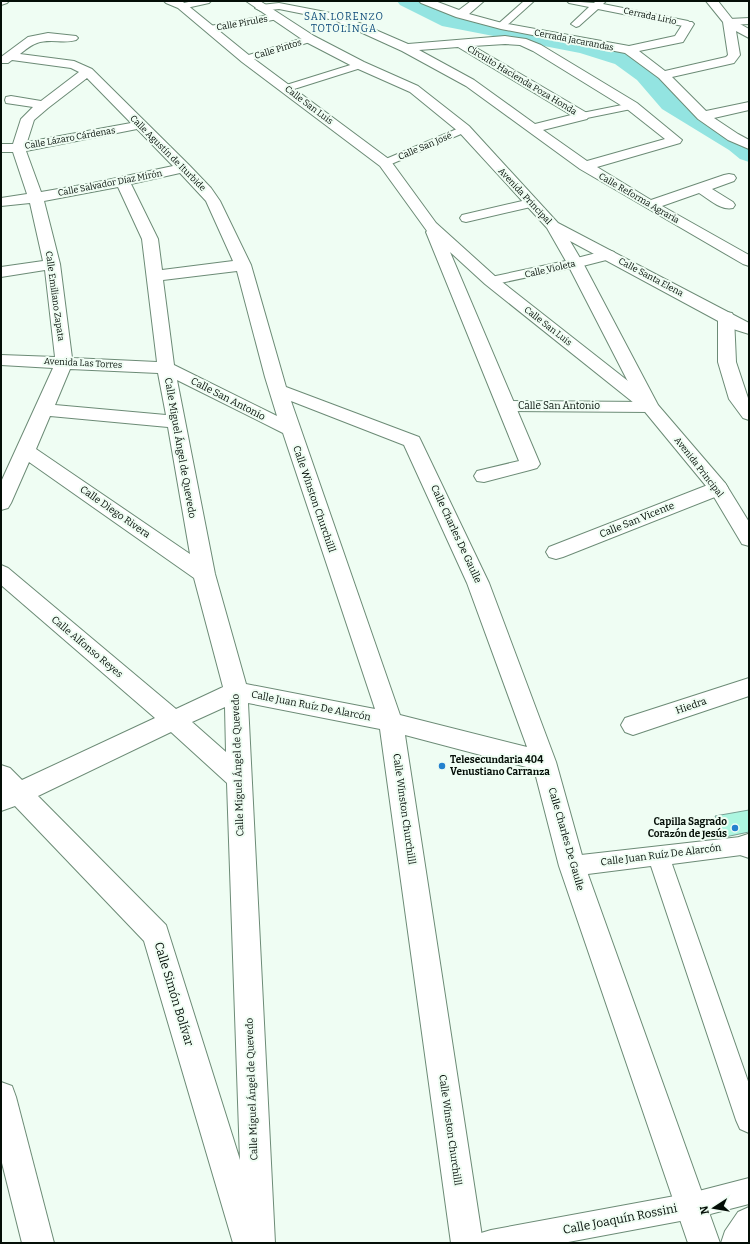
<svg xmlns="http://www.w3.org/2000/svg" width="750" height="1244" font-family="Bitter,serif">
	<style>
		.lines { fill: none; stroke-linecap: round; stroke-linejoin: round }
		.river { fill: #93e4e1; fill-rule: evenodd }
		.building { fill: #acf6e0; stroke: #78a094 }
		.pedestrian-casing { stroke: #6c8b76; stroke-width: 2 }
		.minor-casing { stroke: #6c8b76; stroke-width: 2 }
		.tertiary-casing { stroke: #6c8b76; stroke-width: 2 }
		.pedestrian { fill: #fff; fill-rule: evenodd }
		.minor { fill: #fff; fill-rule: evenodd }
		.tertiary { fill: #fff; fill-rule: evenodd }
		.poi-dot { fill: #2481ce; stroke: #effdf3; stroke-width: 1.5 }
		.labels { text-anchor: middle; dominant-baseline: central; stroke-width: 4; stroke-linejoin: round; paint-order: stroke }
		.far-street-label { font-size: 9px; fill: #040e07; stroke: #effdf3 }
		.far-quarter-label { font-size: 10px; letter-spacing: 1px; fill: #0c4979; stroke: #effdf3 }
		.street-label { font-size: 10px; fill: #040e07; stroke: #effdf3 }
		.poi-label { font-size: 10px; font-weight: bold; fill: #040e07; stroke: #effdf3; text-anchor: start }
		.near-street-label { font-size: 12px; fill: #040e07; stroke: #effdf3 }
	</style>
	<rect width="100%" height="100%" fill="#effdf3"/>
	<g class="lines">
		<polygon class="river" points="397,1 423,1 455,17 584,40 631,54 653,70 678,99 749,142 749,162 740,159 729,150 662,109 637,80 615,64 580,53 442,26 400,5"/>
	</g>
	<polygon class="building" points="749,810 749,832 725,837 715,816"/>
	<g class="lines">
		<g class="pedestrian-casing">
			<g id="pedestrian">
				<polygon points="172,1 182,1 184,3 193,1 211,1 209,3 182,9 179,8"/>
				<polygon points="524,1 534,1 504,28 498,28 496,26 498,24"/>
				<polygon points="567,1 594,3 596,1 606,1 603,4 688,21 693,24 688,27 598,9 579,26 576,27 571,24 589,7 569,3"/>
				<polygon points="275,14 278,15 280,17 278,19 210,32 205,29 210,26"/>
				<polygon points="749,18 749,24 729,25 724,22 729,19"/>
				<polygon points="310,36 313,37 315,39 313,41 246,62 241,59 242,57"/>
				<polygon points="360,62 365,65 364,67 291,90 287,91 282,88 283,86"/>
				<polygon points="632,103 636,104 637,106 636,108 582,119 577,116 582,113"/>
				<polygon points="464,126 468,127 469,129 468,131 389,165 381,165 379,163 381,161"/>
				<polygon points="531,199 535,200 537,203 535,206 466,222 462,221 460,218 462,215"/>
				<polygon points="575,259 580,260 581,263 580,266 491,285 486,284 484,281 486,278 491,277"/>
				<polygon points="506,401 650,402 655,404 657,407 655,410 650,412 506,411 501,409 499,406 501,403"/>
				<polygon points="749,836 749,854 672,864 749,1084 749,1133 740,1129 736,1120 651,866 572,876 564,873 561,866 564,859 572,856"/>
				<polygon points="749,1178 749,1204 691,1219 563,1243 478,1243 481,1233 491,1230 691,1193"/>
			</g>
		</g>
		<g class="minor-casing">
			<g id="minor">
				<polygon points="1,1 9,1 7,3 1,5"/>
				<polygon points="164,1 180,1 186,4 250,56 390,160 436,223 497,278 656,403 659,407 656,411 650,413 644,411 485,284 450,252 540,464 537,468 530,470 484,482 477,481 474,476 477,471 519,461 426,232 427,231 380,166 242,62 178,8 166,3"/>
				<polygon points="419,1 435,1 459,10 471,1 484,1 469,14 502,23 629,46 675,36 684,22 692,22 694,24 683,42 639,51 665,71 726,57 728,55 723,22 706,1 718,1 733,20 749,29 749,38 736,31 740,55 734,63 672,77 706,111 749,102 749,110 714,118 738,134 749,140 749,149 728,140 698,119 659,78 625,53 501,29 456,17 421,3"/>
				<path d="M279,3L341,15L408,44L505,36L526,39L541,45L637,103L682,140L680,143L597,167L651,200L724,175L729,174L734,175L736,178L734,181L712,189L733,202L735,205L733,208C721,211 709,199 699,193L662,206L749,255V266L743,264L580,169L466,86L402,51L334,20L279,9L261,11L255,8L261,5ZM505,44L520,45L533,51L627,109L665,139L587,161L543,130L587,119L589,116L587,113L473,46ZM458,47L571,115L535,124L474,80L419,50Z"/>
				<path d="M48,33L76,36L78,38L76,40C63,44 50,38 37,43C31,45 25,50 20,54L74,61L92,69L189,165L211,188L220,201L251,265L286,387L419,437L421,441L489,583L556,762L585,866L720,1243H688L559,866L534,769L405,735L483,1243H451L380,729L248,703L275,1243H233L144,941L15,806L1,811V765L10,768L22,780L155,718L1,585V565L8,568L176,709L223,687L194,578L29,462L11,503L8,508L1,510V482L53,368L1,365V355L55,357L45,270L1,277V267L43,261L30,203L1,206V198L27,194L13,152H1V144H13L21,119L33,107L6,103L5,100L6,97L11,96L41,101L79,72L71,68L12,60L8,63H1V57L28,37ZM87,78L131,123L27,142L34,120L48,108ZM137,129L173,166L93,183L41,192L26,151ZM180,173L206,201L233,261L162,270L158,239L131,184ZM118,187L142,239L157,362L72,358L60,264L44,201ZM237,271L265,377L277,416L174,365L163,280ZM70,369L158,373L166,415L55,405ZM177,380L283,433L375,709L246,684L215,574ZM291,401L404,445L467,583L527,747L400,715ZM50,416L168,427L190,554L36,449ZM225,707L226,752L192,722ZM171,732L227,783L240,1160L166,925L38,796Z"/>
				<polygon points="608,250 614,252 616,255 614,258 575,268 569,266 567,263 569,260"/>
				<polygon points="726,312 732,313 734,317 736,362 749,401 749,420 743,418 729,399 718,362 718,317 720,313"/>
				<polygon points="718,481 725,483 728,488 725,493 563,557 556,559 549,557 546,552 549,547"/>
				<polygon points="749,678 749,696 633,735 625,732 621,725 625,718"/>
				<polygon points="748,834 749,834 749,858 740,855 735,845 739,837"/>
				<polygon points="1,1082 12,1086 16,1097 54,1243 22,1243 1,1159"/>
				<polygon points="749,1207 749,1243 721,1243 725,1231 738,1212"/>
			</g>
		</g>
		<g class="tertiary-casing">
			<polygon id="tertiary" points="246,1 260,1 314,36 364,62 418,86 469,126 558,223 749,323 749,334 733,329 570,241 583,263 658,405 725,483 749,522 749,546 742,544 711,492 641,407 567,263 547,228 459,132 410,92 356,68 306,42"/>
		</g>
		<use href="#pedestrian" class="pedestrian"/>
		<use href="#minor" class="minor"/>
		<use href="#tertiary" class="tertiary"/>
	</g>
	<g class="poi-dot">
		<circle cx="442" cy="766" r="4"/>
		<circle cx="735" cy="828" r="4"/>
	</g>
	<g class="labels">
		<g class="far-street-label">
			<text transform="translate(650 16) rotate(12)">Cerrada Lirio</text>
			<text transform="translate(242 23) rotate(-10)">Calle Pirules</text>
			<text transform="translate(574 40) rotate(11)">Cerrada Jacarandas</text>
			<text transform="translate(278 49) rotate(-17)">Calle Pintos</text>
			<text transform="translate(522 80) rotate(31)">Circuito Hacienda Poza Honda</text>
			<text transform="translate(309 105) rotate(37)">Calle San Luis</text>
			<text transform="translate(70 138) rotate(-10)">Calle Lázaro Cárdenas</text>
			<text transform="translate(425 146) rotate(-23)">Calle San José</text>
			<text transform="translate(168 153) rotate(45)">Calle Agustín de Iturbide</text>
			<text transform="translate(110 183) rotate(-11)">Calle Salvador Díaz Mirón</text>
			<text transform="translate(525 196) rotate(47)">Avenida Principal</text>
			<text transform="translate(639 198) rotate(30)">Calle Reforma Agraria</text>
			<text transform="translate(550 269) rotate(-13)">Calle Violeta</text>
			<text transform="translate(651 277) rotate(28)">Calle Santa Elena</text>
			<text transform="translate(55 296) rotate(82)">Calle Emiliano Zapata</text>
			<text transform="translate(548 326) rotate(38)">Calle San Luis</text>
			<text transform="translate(83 363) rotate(3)">Avenida Las Torres</text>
			<text transform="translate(699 467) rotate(52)">Avenida Principal</text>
		</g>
		<g class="far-quarter-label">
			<text x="344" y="17">SAN LORENZO<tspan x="344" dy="12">TOTOLINGA</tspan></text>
		</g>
		<g class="street-label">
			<text transform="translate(228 399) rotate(27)">Calle San Antonio</text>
			<text x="559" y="406">Calle San Antonio</text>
			<text transform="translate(180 448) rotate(80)">Calle Miguel Ángel de Quevedo</text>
			<text transform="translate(314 499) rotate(71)">Calle Winston Churchilll</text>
			<text transform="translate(115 512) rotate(35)">Calle Diego Rivera</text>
			<text transform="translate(637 520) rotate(-22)">Calle San Vicente</text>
			<text transform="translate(456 534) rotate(65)">Calle Charles De Gaulle</text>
			<text transform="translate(87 647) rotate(40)">Calle Alfonso Reyes</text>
			<text transform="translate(311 706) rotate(11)">Calle Juan Ruíz De Alarcón</text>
			<text transform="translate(691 706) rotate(-19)">Hiedra</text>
			<text transform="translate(238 765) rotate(-92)">Calle Miguel Ángel de Quevedo</text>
			<text transform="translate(404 809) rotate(82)">Calle Winston Churchilll</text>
			<text transform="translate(566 839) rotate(74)">Calle Charles De Gaulle</text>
			<text transform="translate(661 855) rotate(-7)">Calle Juan Ruíz De Alarcón</text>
			<text transform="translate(252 1089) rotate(-92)">Calle Miguel Ángel de Quevedo</text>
			<text transform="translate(450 1130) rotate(82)">Calle Winston Churchilll</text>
		</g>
		<g class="poi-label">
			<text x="450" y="760">Telesecundaria 404<tspan x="450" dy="12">Venustiano Carranza</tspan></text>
			<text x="727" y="822" text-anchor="end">Capilla Sagrado<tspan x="727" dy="12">Corazón de Jesús</tspan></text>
		</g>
		<g class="near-street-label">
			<text transform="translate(174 994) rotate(73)">Calle Simón Bolívar</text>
			<text transform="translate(620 1219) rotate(-11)">Calle Joaquín Rossini</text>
		</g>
	</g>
	<rect width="750" height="1244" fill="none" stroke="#040e07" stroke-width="4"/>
	<g transform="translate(714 1208) rotate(258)" stroke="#effdf3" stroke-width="3" paint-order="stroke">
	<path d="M0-3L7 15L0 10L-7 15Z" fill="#040e07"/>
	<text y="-6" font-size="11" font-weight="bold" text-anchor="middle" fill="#040e07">N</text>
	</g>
</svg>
